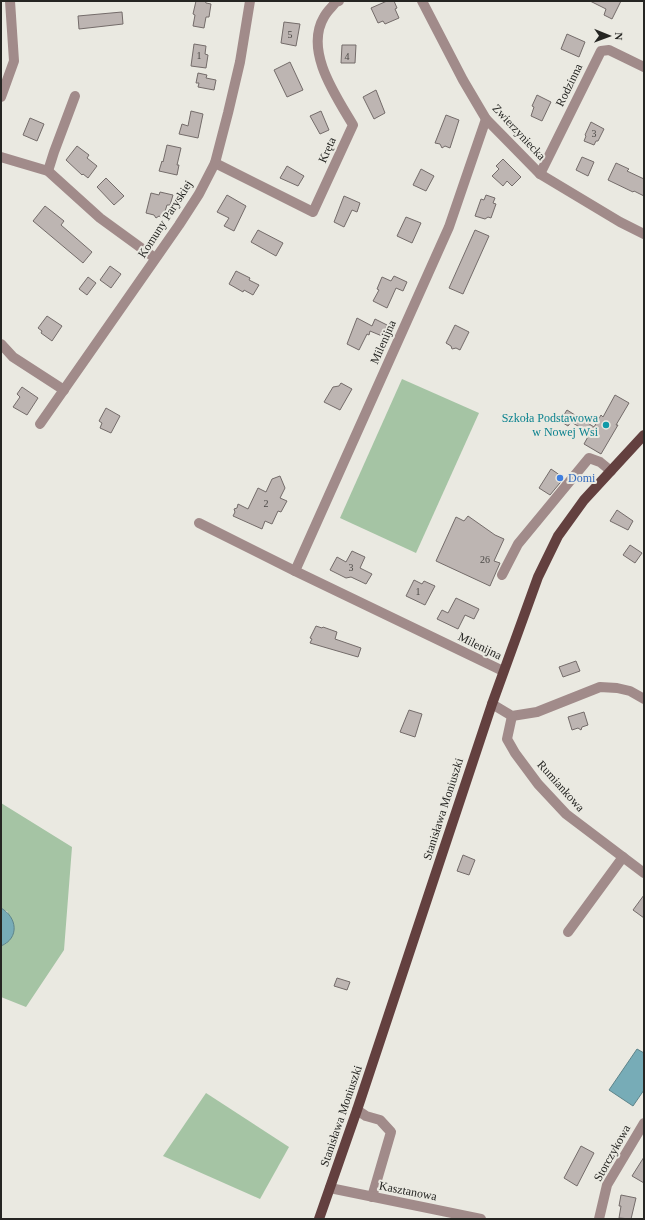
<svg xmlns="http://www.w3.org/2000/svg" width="645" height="1220" font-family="Georgia,serif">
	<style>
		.green { fill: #a5c4a4 }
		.water { fill: #77acb7; stroke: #5e848a }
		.building { fill: #bdb5b2; stroke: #746c6a }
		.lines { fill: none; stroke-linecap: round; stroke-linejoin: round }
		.minor { stroke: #a18b8a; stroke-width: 10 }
		.major { stroke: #63403f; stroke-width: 10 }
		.culture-dot { fill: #0f9aa8; stroke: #eae9e1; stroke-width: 1.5 }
		.shop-dot { fill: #3f7fe0; stroke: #eae9e1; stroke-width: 1.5 }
		.labels { text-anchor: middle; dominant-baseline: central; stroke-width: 4; stroke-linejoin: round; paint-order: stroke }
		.number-label { font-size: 10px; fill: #4b4946 }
		.street-label { font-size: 12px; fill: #252522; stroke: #eae9e1 }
		.culture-label { font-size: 12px; fill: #0d838f; stroke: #eae9e1; text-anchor: end }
		.shop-label { font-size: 12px; fill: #366cbe; stroke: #eae9e1; text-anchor: start }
	</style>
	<rect width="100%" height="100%" fill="#eae9e1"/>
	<g class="green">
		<polygon points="402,379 479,413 416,553 340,518"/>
		<polygon points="1,803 72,847 64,950 26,1007 1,997 1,946 7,943 8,912 1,908"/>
		<polygon points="206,1093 289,1147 260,1199 163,1156"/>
	</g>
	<g class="water">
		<path d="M1,908C17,917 20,938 1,946Z"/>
		<polygon points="637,1049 644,1053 644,1090 633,1106 609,1090"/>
	</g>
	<g class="building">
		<polygon points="196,1 205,1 206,3 211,4 209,17 206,17 204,28 193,26 195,15 193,14"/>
		<polygon points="387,1 394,1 397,8 395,9 399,18 385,24 383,21 378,23 371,8"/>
		<polygon points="590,1 621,1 612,19 604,15 606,9"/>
		<polygon points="122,12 123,24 79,29 78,16"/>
		<polygon points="284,22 300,24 296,46 281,43"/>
		<polygon points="567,34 585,42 579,57 561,49"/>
		<polygon points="194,44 206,46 205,54 208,55 206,68 191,66"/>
		<polygon points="342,45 356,45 355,63 341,63"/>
		<polygon points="290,62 303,90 287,97 274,70"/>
		<polygon points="198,73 207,75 206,78 216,80 214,90 198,87 199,83 196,83"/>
		<polygon points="376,90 385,113 374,119 363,97"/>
		<polygon points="537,95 551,102 542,121 531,116 534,107 532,106"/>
		<polygon points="191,111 203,114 198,138 179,134 182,124 188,126"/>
		<polygon points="321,111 329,130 320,134 310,116"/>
		<polygon points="446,115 459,120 450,148 445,146 442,148 440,144 435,143"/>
		<polygon points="30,118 44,124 37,141 23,135"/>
		<polygon points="591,122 604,129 598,141 596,141 594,145 584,141 586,136 585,135"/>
		<polygon points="167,145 181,148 177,165 179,165 177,175 159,171 162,161 163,162"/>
		<polygon points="77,146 89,155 87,158 97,166 88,178 83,174 82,175 66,160"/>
		<polygon points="582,157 594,162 588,176 576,170"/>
		<polygon points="503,159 521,177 512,186 507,181 503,186 492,176 499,169 496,166"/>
		<polygon points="616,163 629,169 627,171 644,179 644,196 634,191 633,192 608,180"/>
		<polygon points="287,166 304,176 298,186 280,178"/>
		<polygon points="421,169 434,176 426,191 413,185"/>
		<polygon points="106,178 124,196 114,205 97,187"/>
		<polygon points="160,192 173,195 170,205 167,205 163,218 159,216 156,218 154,215 146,213 151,193 159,195"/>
		<polygon points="227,195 246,206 234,231 224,226 229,218 217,212"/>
		<polygon points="486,195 495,198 493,203 496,204 491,218 488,217 485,219 475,216 481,199 484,200"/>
		<polygon points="344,196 360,203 357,212 352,210 344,227 334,222"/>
		<polygon points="45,206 64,221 61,225 92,252 83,263 33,221"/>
		<polygon points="406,217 421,223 412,243 397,236"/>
		<polygon points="258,230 283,243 276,256 251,242"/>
		<polygon points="475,230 489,236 463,294 449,288"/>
		<polygon points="110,266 121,274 111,288 100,280"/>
		<polygon points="236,271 250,278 249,280 259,285 253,295 244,290 243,292 229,284"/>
		<polygon points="394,276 407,282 403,291 396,288 387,308 373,301 379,290 377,289 382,277 391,281"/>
		<polygon points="88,277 96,283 87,295 79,289"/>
		<polygon points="47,316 62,326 52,341 41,333 42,331 38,328"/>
		<polygon points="357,318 372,326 375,319 387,325 382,336 370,331 369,335 367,334 359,350 347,344"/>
		<polygon points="455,325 469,332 460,350 456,348 452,349 451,346 446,343"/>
		<polygon points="341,383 352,389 340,410 324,402 333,387 339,386"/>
		<polygon points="22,387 38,398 27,415 13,407 20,397 17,394"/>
		<polygon points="615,395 629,403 616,425 618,425 601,454 584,444 590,433 571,422 568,426 560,421 567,410 594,427 601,415 603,417"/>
		<polygon points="106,408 120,416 111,433 100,428 102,423 99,421"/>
		<polygon points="551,469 564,478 550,495 539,488"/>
		<polygon points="280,476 285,488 280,498 287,501 281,512 278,511 272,524 265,521 262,529 233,516 235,512 234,509 237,508 238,504 248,509 258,488 266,492 272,479"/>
		<polygon points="617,510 633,521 628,530 610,521"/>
		<polygon points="468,516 495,535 504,539 494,561 500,563 490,586 436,561 456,517 464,521"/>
		<polygon points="630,545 642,553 635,563 623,555"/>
		<polygon points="352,551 365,557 360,568 372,574 366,584 351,577 346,578 330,570 337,557 346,562"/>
		<polygon points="414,580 422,584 424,581 435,586 425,605 406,596"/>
		<polygon points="456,598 479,609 474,619 465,615 458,629 437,619 442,610 448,613"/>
		<polygon points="316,626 322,628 323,627 337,632 335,639 361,648 358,657 310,643 312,639 310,638"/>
		<polygon points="576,661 580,671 563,677 559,667"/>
		<polygon points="409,710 422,714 415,737 400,732"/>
		<polygon points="584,712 588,725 582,727 581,730 578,728 572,730 568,717"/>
		<polygon points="463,855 475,860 469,875 457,871"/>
		<polygon points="644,895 644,918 633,910"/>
		<polygon points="337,978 350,982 347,990 334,986"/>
		<polygon points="581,1146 594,1153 577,1186 564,1178"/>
		<polygon points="644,1157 644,1183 632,1176"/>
		<polygon points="621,1195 636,1198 631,1219 619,1218 621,1206 619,1206"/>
	</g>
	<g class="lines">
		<g class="minor">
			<polyline points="422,1 463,80 486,119 540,174 620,222 644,234"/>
			<polyline points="1,97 14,61 10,1"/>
			<polyline points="1,157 48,171 100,218 155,258"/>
			<path d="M215,163L313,212L353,125C336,96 304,51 324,17C327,11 332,7 336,2L339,1"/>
			<polyline points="48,171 54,152 75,96"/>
			<polyline points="540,174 601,51 609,50 644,67"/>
			<polyline points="1,344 13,357 64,390"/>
			<polyline points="40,424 179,225 199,194 215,163 228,113 240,62 250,1"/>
			<polyline points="199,523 295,571 503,671"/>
			<polyline points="295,571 449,227 486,119"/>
			<polyline points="502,575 518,544 589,458 600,462 611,471"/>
			<polyline points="492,704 512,716 537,712 600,687 617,688 630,691 644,699"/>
			<polyline points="512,716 507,739 515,753 538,784 566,814 644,873"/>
			<polyline points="568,932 623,857"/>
			<polyline points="357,1110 366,1116 380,1120 391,1132 372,1197"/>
			<polyline points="330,1188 481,1219"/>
			<polyline points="599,1219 607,1185 644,1123"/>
		</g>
		<polyline class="major" points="319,1219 357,1110 492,704 538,577 558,536 584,500 644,435"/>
	</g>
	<circle class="culture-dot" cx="606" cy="425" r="4"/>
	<circle class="shop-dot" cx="560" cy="478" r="4"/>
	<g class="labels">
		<g class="number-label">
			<text x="290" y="34">5</text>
			<text x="199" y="55">1</text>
			<text x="347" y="56">4</text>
			<text x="594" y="133">3</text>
			<text x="266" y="503">2</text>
			<text x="485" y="559">26</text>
			<text x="351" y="567">3</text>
			<text x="418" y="591">1</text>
		</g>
		<g class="street-label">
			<text transform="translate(569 85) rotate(-64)">Rodzinna</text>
			<text transform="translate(519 132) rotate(47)">Zwierzyniecka</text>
			<text transform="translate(327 150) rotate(-66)">Kręta</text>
			<text transform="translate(165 219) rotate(-57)">Komuny Paryskiej</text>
			<text transform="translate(383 342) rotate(-66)">Milenijna</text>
			<text transform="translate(480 646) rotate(26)">Milenijna</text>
			<text transform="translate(561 786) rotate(48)">Rumiankowa</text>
			<text transform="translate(443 809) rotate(-72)">Stanisława Moniuszki</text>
			<text transform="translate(341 1116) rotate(-71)">Stanisława Moniuszki</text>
			<text transform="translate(612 1153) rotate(-61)">Storczykowa</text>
			<text transform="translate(408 1191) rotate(11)">Kasztanowa</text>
		</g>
		<g class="culture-label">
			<text x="598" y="418">Szkoła Podstawowa<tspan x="598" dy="14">w Nowej Wsi</tspan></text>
		</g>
		<g class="shop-label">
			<text x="568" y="478">Domi</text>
		</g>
	</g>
	<rect width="645" height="1220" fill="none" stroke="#252522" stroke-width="4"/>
	<g transform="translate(609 36) rotate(91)" stroke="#eae9e1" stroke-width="3" paint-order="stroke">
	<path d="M0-3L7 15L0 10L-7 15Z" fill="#252522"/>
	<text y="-6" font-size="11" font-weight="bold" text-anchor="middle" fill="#252522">N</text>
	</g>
</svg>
